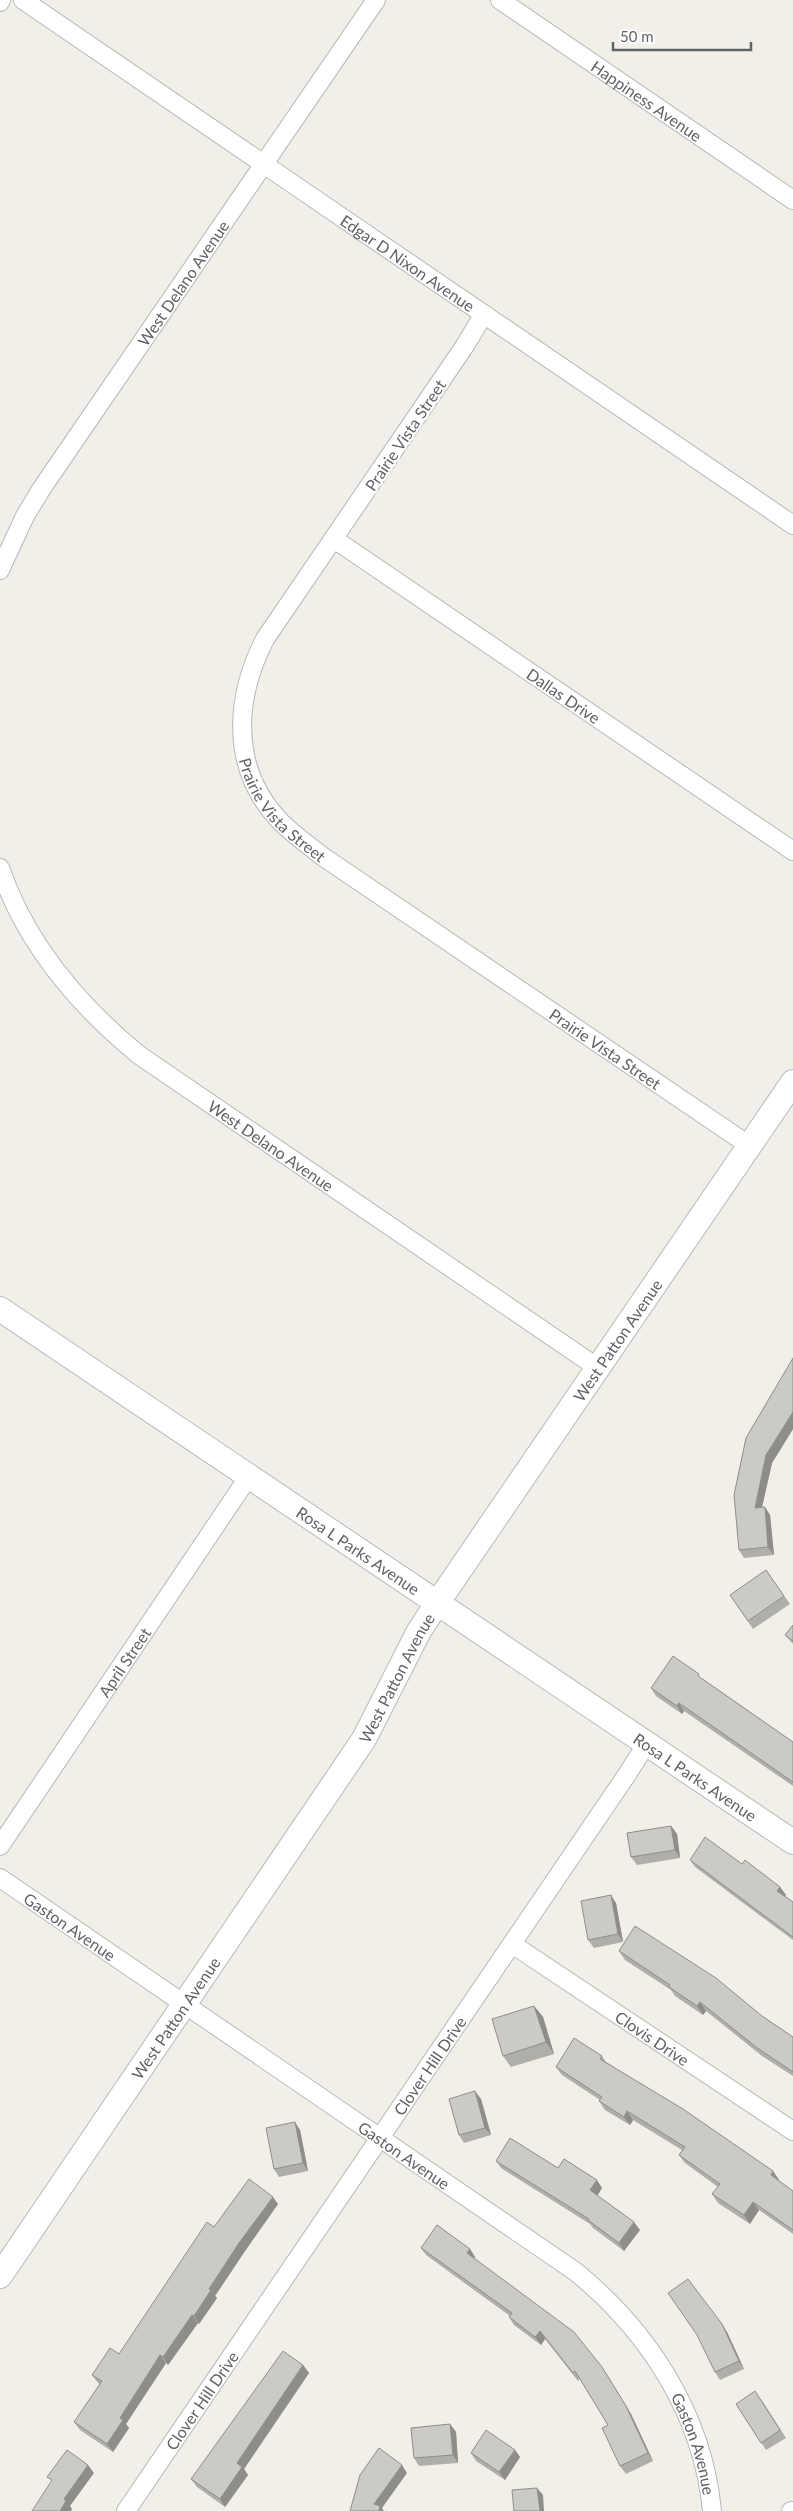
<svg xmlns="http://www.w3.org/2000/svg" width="793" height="2511" font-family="Lato,sans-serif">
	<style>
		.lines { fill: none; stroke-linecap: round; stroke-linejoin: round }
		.street-casing { stroke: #b5b8bc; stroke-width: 20 }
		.secondary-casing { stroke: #b6babf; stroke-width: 26 }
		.street { stroke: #fff; stroke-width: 18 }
		.secondary { stroke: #fff; stroke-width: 24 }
		.wall { fill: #afaea9 }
		.shaded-wall { fill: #8f8d8a }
		.building { fill: #cccac5; stroke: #8f8d8a }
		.labels { text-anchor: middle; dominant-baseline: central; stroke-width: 4.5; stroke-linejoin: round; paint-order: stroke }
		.street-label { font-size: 16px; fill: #5f6368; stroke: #fff }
	</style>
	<rect width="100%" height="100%" fill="#f1efe8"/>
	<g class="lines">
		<g class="street-casing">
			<g id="street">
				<path id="s1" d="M23,0L793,525"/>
				<path id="s2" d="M500,0L793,200"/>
				<polyline points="0,2 1,0"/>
				<path id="s3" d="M484,314L464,347L265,639C235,697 230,767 278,819C291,833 307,844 322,856L750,1146"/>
				<path id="s4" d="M334,539L793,851"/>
				<path id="s5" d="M0,570L25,516L42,488L376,0"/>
				<path id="s6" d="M0,868C26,944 78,1005 139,1055L598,1368"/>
				<path id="s7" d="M0,1846L249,1476"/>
				<path id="s8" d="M0,1878L576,2272C649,2332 703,2415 712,2511"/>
				<path id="s9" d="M512,1944L793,2131"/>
				<path id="s10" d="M126,2511L626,1776L647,1743"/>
				<polyline points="791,2511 793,2511"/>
			</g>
		</g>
		<g class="secondary-casing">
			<g id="secondary">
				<path id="s11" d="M0,1309L793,1842"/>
				<path id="s12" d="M0,2276L364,1739L419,1631L438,1602L793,1082"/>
			</g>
		</g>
		<use href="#street" class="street"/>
		<use href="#secondary" class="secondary"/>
	</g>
	<g class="wall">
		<polygon points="793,1358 793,1429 772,1463 762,1507 770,1515 774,1555 744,1558 739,1550"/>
		<polygon points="766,1570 790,1604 753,1629 730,1595"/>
		<polygon points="793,1625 793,1644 785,1635"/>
		<polygon points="703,1679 793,1742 793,1786 684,1711 682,1714 656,1696 651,1688"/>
		<polygon points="671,1826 677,1834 680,1858 637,1865 631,1857"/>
		<polygon points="690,1860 742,1864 780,1887 786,1895 785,1896 793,1902 793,1940 695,1867"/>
		<polygon points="616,1903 623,1942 594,1948 588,1940"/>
		<polygon points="619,1951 762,2016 793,2037 793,2076 762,2056 706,2011 703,2015 675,1996 671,1990 625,1960"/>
		<polygon points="534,2006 543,2017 554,2054 511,2067 503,2056"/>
		<polygon points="602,2056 606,2062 773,2171 779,2180 779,2181 793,2191 793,2234 759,2210 750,2224 718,2203 712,2194 718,2187 685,2163 679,2155 682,2150 633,2120 630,2125 605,2110 599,2101 600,2100 562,2075 556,2067"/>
		<polygon points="481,2099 491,2135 464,2143 459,2135"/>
		<polygon points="300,2130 308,2171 279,2177 274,2169"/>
		<polygon points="496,2161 558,2168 602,2188 597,2195 640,2230 624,2251 593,2228 590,2224 501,2168"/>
		<polygon points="278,2204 245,2251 215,2296 217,2298 199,2324 198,2323 168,2365 166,2363 126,2424 129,2428 113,2452 80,2430 74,2422 100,2384 98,2383 92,2375 119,2354 214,2227"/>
		<polygon points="421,2248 470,2249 475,2257 474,2258 602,2367 631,2414 653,2461 626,2474 620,2466 608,2425 580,2379 578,2381 545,2339 541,2345 514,2325 509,2317 510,2316 426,2255"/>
		<polygon points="727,2332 744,2369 720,2380 715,2372"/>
		<polygon points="303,2365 309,2373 244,2469 248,2475 225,2507 197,2487 191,2479"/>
		<polygon points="761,2399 786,2438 766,2450 736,2404"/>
		<polygon points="450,2424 456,2432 458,2463 419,2466 414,2458"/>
		<polygon points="515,2450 520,2457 505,2480 476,2461 471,2453"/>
	</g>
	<g class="shaded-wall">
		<polygon points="793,1412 793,1429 772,1463 760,1516 755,1508 766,1455"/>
		<polygon points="765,1507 770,1515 774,1555 768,1547"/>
		<polygon points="679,1703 684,1711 682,1714 677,1706"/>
		<polygon points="671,1826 677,1834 680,1858 675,1850"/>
		<polygon points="780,1887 786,1895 783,1899 777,1891"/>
		<polygon points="611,1895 616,1903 623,1942 618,1934"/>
		<polygon points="700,2002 706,2011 703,2015 697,2006"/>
		<polygon points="534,2006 543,2017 554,2054 546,2042"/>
		<polygon points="475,2091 481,2099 491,2135 485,2128"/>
		<polygon points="627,2111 633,2120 630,2125 624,2117"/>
		<polygon points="295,2122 300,2130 308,2171 303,2163"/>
		<polygon points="773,2171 779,2180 777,2184 771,2175"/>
		<polygon points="597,2180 602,2188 596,2198 590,2190"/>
		<polygon points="273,2197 278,2204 245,2251 215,2296 217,2298 199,2324 194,2316 209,2289 239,2243"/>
		<polygon points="753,2202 759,2210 750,2224 744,2215"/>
		<polygon points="634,2222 640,2230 624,2251 619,2243"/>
		<polygon points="470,2249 475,2257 473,2261 467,2253"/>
		<polygon points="192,2315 198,2323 168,2365 163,2357"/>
		<polygon points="722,2324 727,2332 744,2369 739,2361"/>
		<polygon points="540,2331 545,2339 541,2345 535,2337"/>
		<polygon points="160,2355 166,2363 126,2424 129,2428 113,2452 107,2444 120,2418"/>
		<polygon points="303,2365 309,2373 244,2469 248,2475 225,2507 220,2499 237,2463"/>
		<polygon points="602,2367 631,2414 653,2461 648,2453"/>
		<polygon points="450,2424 456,2432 458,2463 453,2455"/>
		<polygon points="515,2450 520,2457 505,2480 499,2472"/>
		<polygon points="88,2465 94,2473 70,2506 72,2509 71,2511 60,2511 64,2499"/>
		<polygon points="402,2465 407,2473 382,2508 384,2511 379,2511 374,2504"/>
		<polygon points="537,2488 543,2495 544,2511 540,2511"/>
	</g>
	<g class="building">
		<polygon points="793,1358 793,1412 766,1455 755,1508 765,1507 768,1547 739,1550 734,1495 746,1438"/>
		<polygon points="766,1570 784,1596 748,1621 730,1595"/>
		<polygon points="793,1625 793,1641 785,1635"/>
		<polygon points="673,1656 699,1674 698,1676 793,1742 793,1782 679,1703 677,1706 651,1688"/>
		<polygon points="671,1826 675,1850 631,1857 627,1833"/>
		<polygon points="705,1837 742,1864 745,1860 780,1887 777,1891 793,1902 793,1937 690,1860"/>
		<polygon points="611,1895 618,1934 588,1940 581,1901"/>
		<polygon points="635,1926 716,1978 762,2016 793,2037 793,2072 756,2047 700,2002 697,2006 669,1987 670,1985 619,1951"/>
		<polygon points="534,2006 546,2042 503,2056 492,2019"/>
		<polygon points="574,2038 602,2056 600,2059 683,2109 773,2171 771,2175 793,2191 793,2230 753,2202 744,2215 712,2194 720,2184 679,2155 685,2147 627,2111 624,2117 599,2101 602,2097 556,2067"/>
		<polygon points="475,2091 485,2128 459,2135 449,2099"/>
		<polygon points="295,2122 303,2163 274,2169 266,2128"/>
		<polygon points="510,2138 558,2168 564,2159 597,2180 590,2190 634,2222 619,2243 588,2220 589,2219 496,2161"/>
		<polygon points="249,2179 273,2197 239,2243 209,2289 211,2290 194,2316 192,2315 163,2357 160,2355 120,2418 123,2420 107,2444 74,2422 102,2381 92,2375 110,2348 119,2354 207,2222 214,2227"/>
		<polygon points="437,2225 470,2249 467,2253 574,2332 602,2367 626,2406 648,2453 620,2466 602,2428 608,2425 575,2371 573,2373 540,2331 535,2337 509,2317 512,2313 421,2248"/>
		<polygon points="688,2279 722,2324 739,2361 715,2372 697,2335 668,2293"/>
		<polygon points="283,2351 303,2365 237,2463 242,2467 220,2499 191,2479"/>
		<polygon points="755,2391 780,2430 761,2443 736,2404"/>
		<polygon points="450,2424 453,2455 414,2458 411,2428"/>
		<polygon points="486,2430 515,2450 499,2472 471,2453"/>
		<polygon points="379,2448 402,2465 374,2504 380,2506 379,2511 350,2511 360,2475"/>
		<polygon points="67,2450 88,2465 64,2499 66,2501 60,2511 32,2511 52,2480 47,2477"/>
		<polygon points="537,2488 540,2511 514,2511 512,2490"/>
	</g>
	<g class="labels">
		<g class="street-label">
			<text stroke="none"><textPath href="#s2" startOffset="178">Happiness Avenue</textPath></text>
			<text stroke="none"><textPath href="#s1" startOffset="466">Edgar D Nixon Avenue</textPath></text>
			<text stroke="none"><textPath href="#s5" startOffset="341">West Delano Avenue</textPath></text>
			<text transform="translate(405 435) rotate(-56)">Prairie Vista Street</text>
			<text stroke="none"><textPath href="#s4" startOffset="278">Dallas Drive</textPath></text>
			<text stroke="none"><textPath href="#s3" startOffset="580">Prairie Vista Street</textPath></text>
			<text stroke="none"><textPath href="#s3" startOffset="985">Prairie Vista Street</textPath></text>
			<text stroke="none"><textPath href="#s6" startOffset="396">West Delano Avenue</textPath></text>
			<text stroke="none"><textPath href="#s12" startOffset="1122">West Patton Avenue</textPath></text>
			<text stroke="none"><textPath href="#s11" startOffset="432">Rosa L Parks Avenue</textPath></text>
			<text stroke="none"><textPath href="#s7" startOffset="222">April Street</textPath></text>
			<text stroke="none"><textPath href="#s12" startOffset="718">West Patton Avenue</textPath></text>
			<text stroke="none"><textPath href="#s11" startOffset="838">Rosa L Parks Avenue</textPath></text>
			<text stroke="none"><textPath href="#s8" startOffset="85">Gaston Avenue</textPath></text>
			<text stroke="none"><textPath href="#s12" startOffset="312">West Patton Avenue</textPath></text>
			<text stroke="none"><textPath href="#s9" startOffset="169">Clovis Drive</textPath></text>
			<text stroke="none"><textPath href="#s10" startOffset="539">Clover Hill Drive</textPath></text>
			<text stroke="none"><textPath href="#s8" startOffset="490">Gaston Avenue</textPath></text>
			<text stroke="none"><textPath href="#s10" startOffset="134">Clover Hill Drive</textPath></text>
			<text stroke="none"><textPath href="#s8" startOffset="910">Gaston Avenue</textPath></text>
		</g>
	</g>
	<path d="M613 42v8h138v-8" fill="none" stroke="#5f6368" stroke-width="2.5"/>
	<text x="620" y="42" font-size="15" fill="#5f6368" stroke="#ffffff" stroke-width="4" paint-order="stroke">50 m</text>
</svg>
